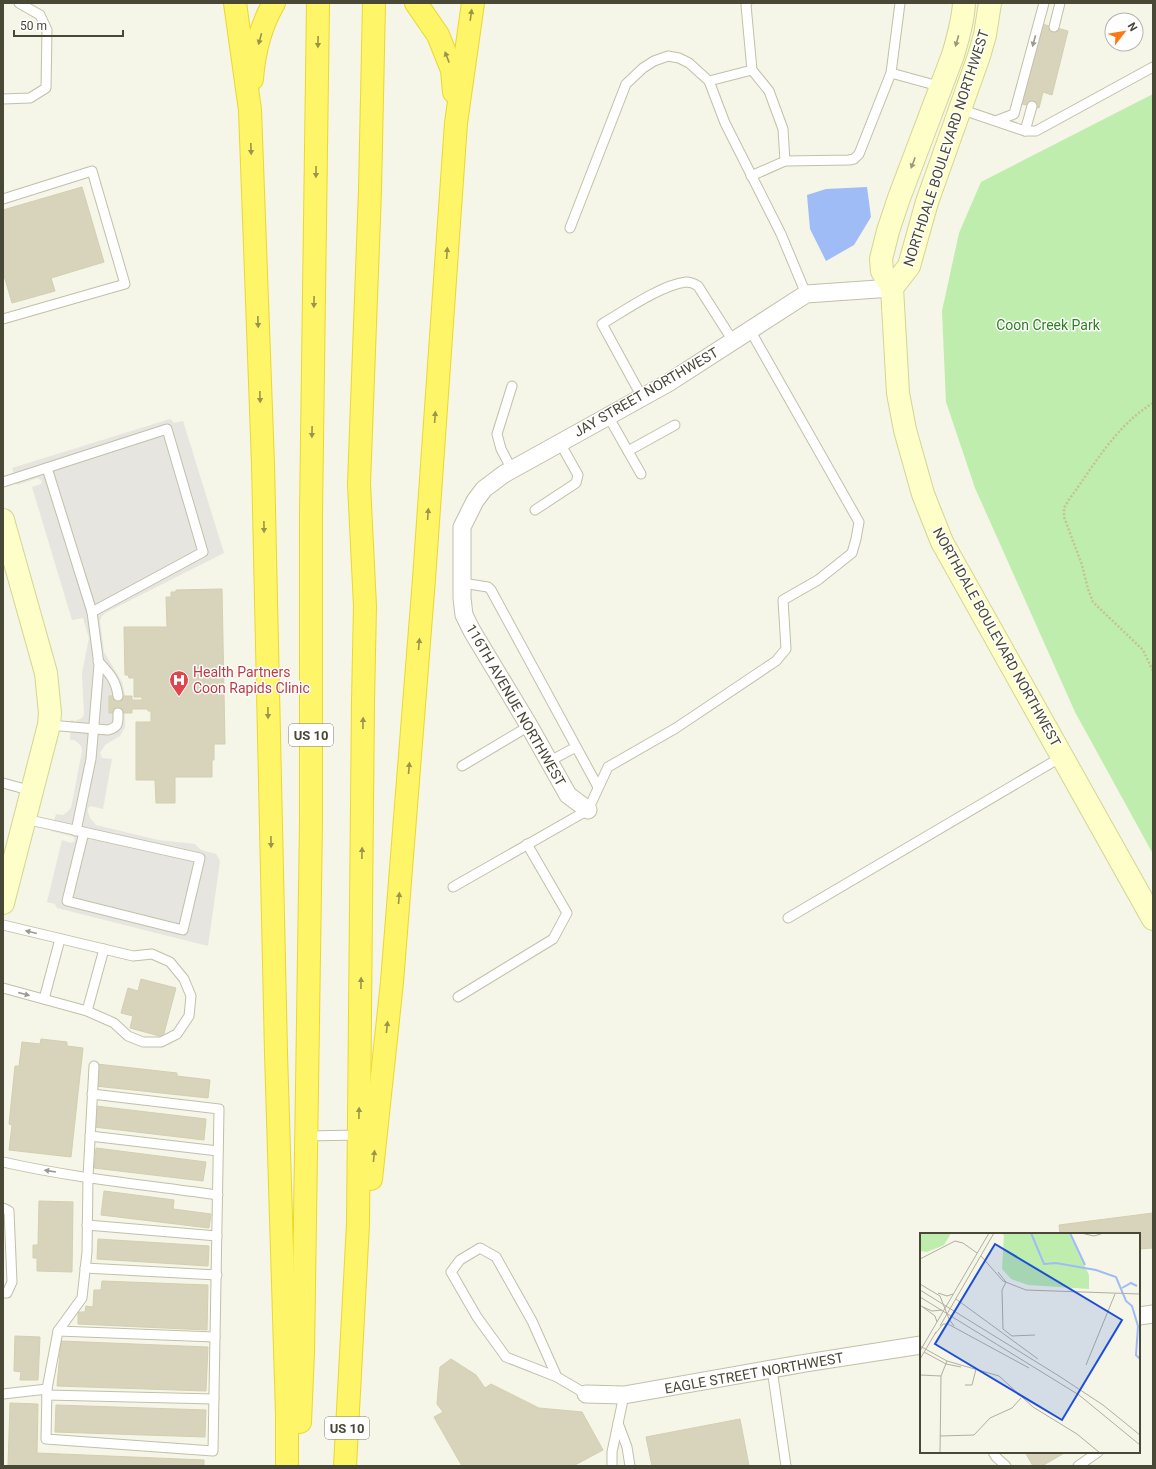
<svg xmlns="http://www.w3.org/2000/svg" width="1156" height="1469" font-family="Roboto,sans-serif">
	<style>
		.green { fill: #bfedad }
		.parking { fill: #e6e5e0 }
		.water { fill: #9fbcf7 }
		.building { fill: #d8d4bc; stroke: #d3cfae }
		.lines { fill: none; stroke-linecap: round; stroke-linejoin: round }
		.lane-casing { stroke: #c2c0a9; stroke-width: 11 }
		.street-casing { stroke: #c2c0a9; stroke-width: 19 }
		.secondary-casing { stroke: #d5d591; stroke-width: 24 }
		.highway-casing { stroke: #ebd82b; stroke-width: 24 }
		.path { stroke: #c5c199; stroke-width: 2.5; stroke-dasharray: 2 2; stroke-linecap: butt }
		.lane { stroke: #fff; stroke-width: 9 }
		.street { stroke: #fff; stroke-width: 17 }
		.secondary { stroke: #feffc8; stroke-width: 22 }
		.highway { stroke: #fff569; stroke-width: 22 }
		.oneway { fill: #9b954c }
		.oneway2 { fill: #9a9a77 }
		.oneway3 { fill: #9b9a90 }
		.labels { text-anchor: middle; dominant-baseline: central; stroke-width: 3; stroke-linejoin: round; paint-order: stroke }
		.shield { fill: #fff; stroke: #807e72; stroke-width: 1 }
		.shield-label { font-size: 13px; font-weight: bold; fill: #494735 }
		.street-label { font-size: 14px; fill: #494735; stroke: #fff }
		.park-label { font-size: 14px; fill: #2d8123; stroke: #fff }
		.health-label { font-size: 14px; fill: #be3a42; stroke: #fff; text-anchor: start }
		.inset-river { fill: none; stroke: #9fbcf7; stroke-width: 2 }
		.inset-road { fill: none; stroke: #b0afa0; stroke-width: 1 }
		.view { fill: #1d4ed8; fill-opacity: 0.15; stroke: #1d4ed8; stroke-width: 2 }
		.inset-edge { fill: none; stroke: #494735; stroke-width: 2 }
	</style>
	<rect width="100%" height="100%" fill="#f5f5e8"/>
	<polygon class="green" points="1153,94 1153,854 1075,712 975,488 946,402 942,311 959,233 981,182"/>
	<polygon class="parking" points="170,419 174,423 183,421 224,553 105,613 102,616 100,621 104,652 122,682 125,694 125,727 120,736 105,745 100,753 102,758 112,759 103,809 91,806 88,808 88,812 90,818 96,825 158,840 195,844 201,850 216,854 220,861 208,946 57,908 55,904 47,902 62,840 71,843 75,841 74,837 51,831 56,814 63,815 66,813 71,808 72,803 82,751 81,746 77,742 74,740 70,740 71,720 75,721 82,718 84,714 82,673 89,638 83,618 72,620 32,487 41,484 42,481 38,478 17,485 12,468"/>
	<polygon class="water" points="867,187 871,217 854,245 826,261 810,229 807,195 826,189"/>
	<g class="building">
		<polygon points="1042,24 1068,31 1052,95 1043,92 1039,108 1022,104"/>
		<polygon points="82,187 104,262 51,278 55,291 12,303 3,272 3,210"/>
		<polygon points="222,589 225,744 214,744 214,760 212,760 212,777 175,777 175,803 156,803 155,780 136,780 136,722 151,722 151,711 148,711 148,709 132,709 132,713 109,713 109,696 132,696 132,700 142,700 142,697 134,697 134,678 129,678 128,675 125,675 124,627 167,627 166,597 171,597 171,592 176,592 176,590"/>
		<polygon points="141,979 176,988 163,1037 130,1028 133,1016 121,1013 128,988 138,991"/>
		<polygon points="41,1039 67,1042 67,1046 83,1048 71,1157 9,1150 12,1125 9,1124 15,1066 19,1066 22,1042 40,1044"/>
		<polygon points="97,1064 177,1073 177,1076 210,1080 208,1098 95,1086"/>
		<polygon points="96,1106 206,1119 204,1140 94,1127"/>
		<polygon points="96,1148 206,1162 203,1181 94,1168"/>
		<polygon points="104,1191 174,1200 173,1209 211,1214 209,1228 101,1215"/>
		<polygon points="39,1201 73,1202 72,1272 37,1271 37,1258 33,1258 33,1245 38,1245"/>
		<polygon points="1153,1213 1153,1248 1139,1249 1139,1234 1060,1234 1059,1225"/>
		<polygon points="98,1239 209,1246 208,1266 97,1259"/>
		<polygon points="102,1281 208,1285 207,1330 78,1324 78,1312 85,1312 86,1306 93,1307 94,1290 101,1290"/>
		<polygon points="15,1336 40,1337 38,1380 20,1380 21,1372 14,1371"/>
		<polygon points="61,1341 208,1347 206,1391 57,1386"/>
		<polygon points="451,1359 476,1375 485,1388 491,1384 539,1408 582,1412 603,1450 573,1466 462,1466 434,1417 443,1412 437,1404 440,1367"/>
		<polygon points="10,1403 38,1404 37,1453 204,1460 204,1466 8,1466"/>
		<polygon points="56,1405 206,1410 205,1437 55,1432"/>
		<polygon points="740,1419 749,1466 652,1466 646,1437"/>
		<polygon points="1025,1452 1066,1452 1042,1466 1033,1466"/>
	</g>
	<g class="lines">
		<g class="lane-casing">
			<g id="lane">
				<polyline points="747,3 746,5 752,70 769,91 783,129 785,161 849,160 854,159 859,154 891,73 900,3"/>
				<polyline points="1054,27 1060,3"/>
				<polyline points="891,73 942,87"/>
				<polyline points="709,81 752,70"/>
				<polyline points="3,99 30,98 46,88 47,30 40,15 19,3"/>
				<polyline points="960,109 1025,131 1036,131 1153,67"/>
				<polyline points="996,121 1014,114 1044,3"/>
				<polyline points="1025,131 1032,106"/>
				<polyline points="751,176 785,161"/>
				<polyline points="3,199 92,171 125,284 3,319"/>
				<polyline points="570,228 626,84 643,68 654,61 668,56 679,58 689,63 709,81 725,123 781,234 806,294"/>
				<path d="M642,397L602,324C624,311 661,285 686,282C690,282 695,284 698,286L733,341"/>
				<polyline points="608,416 641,474"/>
				<polyline points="628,451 675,425"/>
				<polyline points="47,468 92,612"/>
				<polyline points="512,470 501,449 497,434 512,386"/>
				<polyline points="3,482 167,429 203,552 92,612 99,665 91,759 76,831"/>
				<polyline points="535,510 576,483 578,475 560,443"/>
				<polyline points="462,583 488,587 491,590 598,787"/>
				<path d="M98,661C109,673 116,680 118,696"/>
				<path d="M49,725L108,730C119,727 118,723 118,713"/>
				<polyline points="548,762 576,747"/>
				<polyline points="462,766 529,726"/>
				<polyline points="3,783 32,791"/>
				<polyline points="25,819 200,858 183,930 67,901 84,832"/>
				<polyline points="453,887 588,810 608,767 676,728 776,661 786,649 783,600 818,580 852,553 856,539 859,522 750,330"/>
				<polyline points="788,918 1063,756"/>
				<polyline points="3,925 133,956 152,954 170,962 184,979 191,996 189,1016 177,1034 161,1042 143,1042 128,1036 114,1023 87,1011 3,988"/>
				<polyline points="458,997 553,939 567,913 527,844"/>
				<polyline points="44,999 60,939"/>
				<polyline points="87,1011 104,949"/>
				<polyline points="90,1136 218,1151"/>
				<polyline points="307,1136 359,1135"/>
				<path d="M3,1162C73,1178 146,1185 218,1195"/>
				<polyline points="3,1208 9,1211 12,1282 7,1293 3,1293"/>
				<polyline points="87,1225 217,1236"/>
				<polyline points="85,1268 217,1275"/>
				<polyline points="58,1331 215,1337"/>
				<polyline points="772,1369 786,1466"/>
				<polyline points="557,1377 506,1357 477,1317 451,1272 460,1260 480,1248 496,1257 532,1321 557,1377 586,1394"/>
				<polyline points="47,1389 46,1439 213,1451 219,1109 92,1094"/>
				<polyline points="3,1394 47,1389 58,1331 82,1298 87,1252 88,1177 94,1066"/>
				<polyline points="47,1395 214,1399"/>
				<polyline points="618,1423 627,1447 630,1466"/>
				<polyline points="993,1452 996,1457 1006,1466"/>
				<polyline points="612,1466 612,1452 624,1395"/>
				<polyline points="1078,1466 1098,1452"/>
			</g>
		</g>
		<g class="street-casing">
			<g id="street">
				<polyline points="588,810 568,795 528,724 472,631 464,615 462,598 462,527 475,501 484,489 504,474 668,383 806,294 892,288"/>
				<polyline points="1139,1316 1153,1314"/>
				<polyline points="586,1394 624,1395 806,1363 921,1345"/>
			</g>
		</g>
		<g class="secondary-casing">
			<g id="secondary">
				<path d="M964,3C963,21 958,38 953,55L899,198L888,231L881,259L882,271L892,288L898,393L905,430L923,494L942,542L1153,919"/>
				<polyline points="892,288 909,266 927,202 979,56 985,35 990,3"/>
				<polyline points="3,520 46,673 50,713 49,725 3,903"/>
			</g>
		</g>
		<g class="highway-casing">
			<g id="highway">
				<polyline points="235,3 250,110 263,464 276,1053 287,1415 287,1466"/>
				<polyline points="416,3 438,35 452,70 454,92"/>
				<path d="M252,79C254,54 261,25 274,3"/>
				<polyline points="371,1179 392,982 424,579 456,123 473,3"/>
				<polyline points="300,1422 303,1352 311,822 311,514 318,3"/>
				<polyline points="345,1466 358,1224 363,701 365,606 359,484 370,191 374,3"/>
			</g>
		</g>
		<path class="path" d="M1153,403C1115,426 1094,466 1068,501L1064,508V517L1082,565L1088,589L1093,602L1143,650L1153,671"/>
		<use href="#lane" class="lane"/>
		<use href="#street" class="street"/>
		<use href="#secondary" class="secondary"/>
		<use href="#highway" class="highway"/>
	</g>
	<defs><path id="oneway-solid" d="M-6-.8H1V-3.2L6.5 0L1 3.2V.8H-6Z"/></defs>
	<g class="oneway">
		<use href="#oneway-solid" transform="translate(471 15) rotate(-82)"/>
		<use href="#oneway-solid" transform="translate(260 39) rotate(105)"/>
		<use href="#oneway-solid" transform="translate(318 42) rotate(91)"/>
		<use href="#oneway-solid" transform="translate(447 57) rotate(-111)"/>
		<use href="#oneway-solid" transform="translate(251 149) rotate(88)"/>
		<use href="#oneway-solid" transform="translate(316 172) rotate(91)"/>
		<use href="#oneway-solid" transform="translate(447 253) rotate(-86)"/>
		<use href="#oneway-solid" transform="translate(314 302) rotate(91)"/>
		<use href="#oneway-solid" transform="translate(258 322) rotate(88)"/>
		<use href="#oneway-solid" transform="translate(260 397) rotate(88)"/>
		<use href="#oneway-solid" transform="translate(435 417) rotate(-86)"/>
		<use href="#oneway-solid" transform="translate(312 432) rotate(91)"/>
		<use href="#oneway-solid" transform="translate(428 514) rotate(-86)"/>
		<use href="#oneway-solid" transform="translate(264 527) rotate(89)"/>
		<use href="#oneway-solid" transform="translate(419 644) rotate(-85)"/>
		<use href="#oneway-solid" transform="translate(268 713) rotate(89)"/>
		<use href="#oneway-solid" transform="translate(363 723) rotate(-89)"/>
		<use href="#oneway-solid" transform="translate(409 768) rotate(-85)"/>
		<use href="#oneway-solid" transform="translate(271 842) rotate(89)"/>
		<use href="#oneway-solid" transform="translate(362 853) rotate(-89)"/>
		<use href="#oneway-solid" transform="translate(399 898) rotate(-85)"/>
		<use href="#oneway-solid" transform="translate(361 983) rotate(-89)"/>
		<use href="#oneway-solid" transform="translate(387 1027) rotate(-84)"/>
		<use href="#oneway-solid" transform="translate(359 1113) rotate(-89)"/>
		<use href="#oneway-solid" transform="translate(374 1156) rotate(-84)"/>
	</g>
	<g class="oneway2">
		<use href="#oneway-solid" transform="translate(957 41) rotate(106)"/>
		<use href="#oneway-solid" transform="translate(913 163) rotate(111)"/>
	</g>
	<g class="oneway3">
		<use href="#oneway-solid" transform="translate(1034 41) rotate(105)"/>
		<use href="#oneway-solid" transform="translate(31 932) rotate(-166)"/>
		<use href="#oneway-solid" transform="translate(24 994) rotate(15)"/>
		<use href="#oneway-solid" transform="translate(50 1171) rotate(-171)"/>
	</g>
	<defs>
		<g id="hospital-pin" transform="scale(1)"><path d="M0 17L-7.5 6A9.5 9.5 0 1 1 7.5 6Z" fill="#e0444e" stroke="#fff"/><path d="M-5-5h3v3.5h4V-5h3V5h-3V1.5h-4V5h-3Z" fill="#fff"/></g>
	</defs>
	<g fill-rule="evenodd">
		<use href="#hospital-pin" x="179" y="680"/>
	</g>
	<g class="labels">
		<g class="shield">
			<rect x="289" y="724" width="44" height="22" rx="3"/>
			<rect x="325" y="1417" width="44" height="22" rx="3"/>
		</g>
		<g class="shield-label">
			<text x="311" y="735">US 10</text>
			<text x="347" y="1428">US 10</text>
		</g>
		<g class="street-label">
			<text transform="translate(946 148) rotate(-72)">NORTHDALE BOULEVARD NORTHWEST</text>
			<text transform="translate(646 392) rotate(-30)">JAY STREET NORTHWEST</text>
			<text transform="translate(997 637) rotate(61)">NORTHDALE BOULEVARD NORTHWEST</text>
			<text transform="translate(516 705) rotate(60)">116TH AVENUE NORTHWEST</text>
			<text transform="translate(754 1373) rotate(-10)">EAGLE STREET NORTHWEST</text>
		</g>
		<g class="park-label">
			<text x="1048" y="325">Coon Creek Park</text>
		</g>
		<g class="health-label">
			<text x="193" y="672">Health Partners<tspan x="193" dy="16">Coon Rapids Clinic</tspan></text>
		</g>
	</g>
	<g transform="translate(920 1233)">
		<rect width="220" height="220" fill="#f5f5e8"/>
		<path d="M0,0H31L24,12L7,19L0,18ZM80,0H149L169,42V56L108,52L91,46L82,36L84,2Z" fill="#bfedad"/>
		<path class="inset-river" d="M111,0L124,31L136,30L176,37L196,44L206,68L212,73L218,93L216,122L220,126M150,0L165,32M202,55L211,50L217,53"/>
		<path class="inset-road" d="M161,0L174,3L184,0M61,23L83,48L106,57L220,61M0,26L35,8L43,10L57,20M78,39L86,49M86,49L82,57L83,96L92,103L115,102M0,51L20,63L29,86L34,93M0,57L139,143L183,172L220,202M18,60L27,63L33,61M0,64L159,162L220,212M36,66L118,126M0,72L15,83L17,89M3,74L12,78L22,77M20,93L74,0M15,101L23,91H28L109,135M0,113L27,128L79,143L113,174L157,201L180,220M0,118L69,0M4,119L26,131L41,134M0,126L16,99M166,132L195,61M0,142L21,143M45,152H52L56,136M20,203L54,202L70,185L92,175L101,165M20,220L21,143L27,128"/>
		<path class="view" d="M75,11L202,87L142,187L15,111Z"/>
		<rect width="220" height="220" class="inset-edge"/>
	</g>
	<rect width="1156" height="1469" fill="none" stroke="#494735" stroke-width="8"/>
	<g transform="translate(1124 32) rotate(59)"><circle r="19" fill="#ffffff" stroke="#b6b5ae"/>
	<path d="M0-3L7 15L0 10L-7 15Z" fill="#ff7615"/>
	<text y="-6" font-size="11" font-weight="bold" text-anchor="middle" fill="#494735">N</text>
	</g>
	<path d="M14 30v6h109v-6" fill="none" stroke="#494735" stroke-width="2"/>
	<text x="20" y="30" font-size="12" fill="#494735" stroke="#ffffff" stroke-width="3" paint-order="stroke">50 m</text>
</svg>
